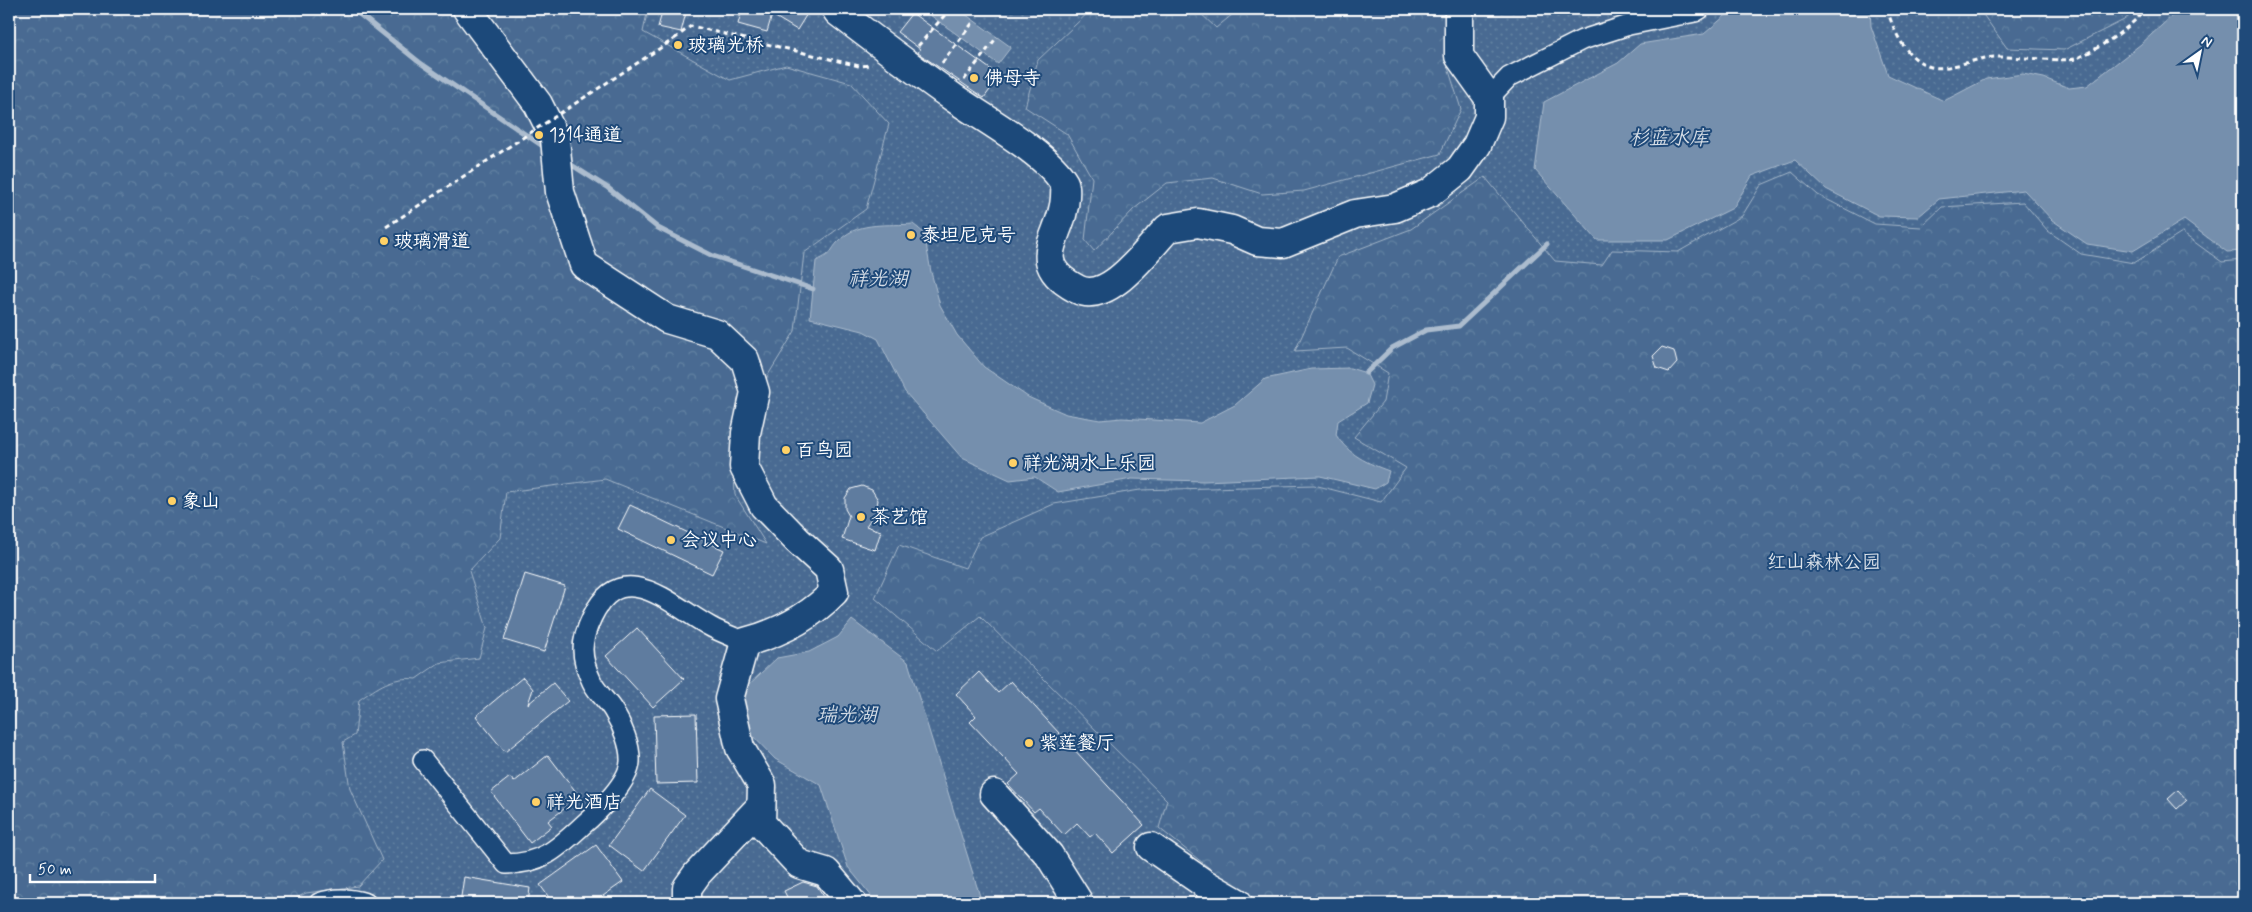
<svg xmlns="http://www.w3.org/2000/svg" width="2252" height="912" font-family="Mynerve,'LXGW WenKai TC',sans-serif">
	<style>
		.grass { fill: url(#grass-dots); stroke: #a4b5c8 }
		.forest { fill: url(#forest-crowns); stroke: #a4b5c8 }
		.water { fill: #748fad; stroke: #acbcce }
		.lines { fill: none; stroke-linecap: round; stroke-linejoin: round }
		.stream { stroke: #acbcce; stroke-width: 5 }
		.building { fill: #5e7c9f; stroke: #fff }
		.street-casing { stroke: #fff; stroke-width: 22 }
		.secondary-casing { stroke: #fff; stroke-width: 31 }
		.path { stroke: #fff; stroke-width: 3; stroke-dasharray: 5 4; stroke-linecap: butt }
		.street { stroke: #1f4a7a; stroke-width: 19 }
		.secondary { stroke: #1f4a7a; stroke-width: 28 }
		.path-bridge { stroke: #fff; stroke-width: 3; stroke-dasharray: 5 4; stroke-linecap: butt }
		.poi-dot { fill: #ffd166; stroke: #1f4a7a; stroke-width: 2 }
		.labels { text-anchor: middle; dominant-baseline: central; stroke-width: 4; stroke-linejoin: round; paint-order: stroke }
		.poi-label { font-size: 19px; fill: #fff; stroke: #1f4a7a; text-anchor: start }
		.park-label { font-size: 19px; fill: #dae1e9; stroke: #1f4a7a }
		.water-label { font-size: 20px; font-style: italic; fill: #d5dde6; stroke: #1f4a7a }
	</style>
	<defs>
		<pattern id="grass-dots" width="8" height="8" patternUnits="userSpaceOnUse" patternTransform="scale(1.25)"><rect width="8" height="8" fill="#486b92"/><path d="M2 2h.1M6 6h.1" fill="none" stroke="#6381a2" stroke-width="1.8" stroke-linecap="round"/></pattern>
		<pattern id="forest-crowns" width="20" height="18" patternUnits="userSpaceOnUse" patternTransform="scale(1.25)"><rect width="20" height="18" fill="#486b92"/><path d="M2 6a3 3 0 1 1 6 0M12 15a3 3 0 1 1 6 0" fill="none" stroke="#6381a2"/></pattern>
	</defs>
	<rect width="100%" height="100%" fill="#2c5582"/>
	<filter id="ink" filterUnits="userSpaceOnUse"><feTurbulence type="fractalNoise" baseFrequency=".02" numOctaves="2"/><feDisplacementMap in="SourceGraphic" scale="10" xChannelSelector="R" yChannelSelector="G"/><feConvolveMatrix kernelMatrix="1 2 1 2 8 2 1 2 1" color-interpolation-filters="sRGB"/></filter>
	<g filter="url(#ink)">
		<rect class="grass" x="9" y="9" width="2234" height="894"/>
		<g class="forest">
			<path d="M9,9H648L643,32L730,80L786,65L851,83L889,124L866,209L804,253L795,331L732,434L735,495L766,544L605,479L506,492L500,538L469,571L487,628L479,658L439,663L416,679C392,676 378,687 359,700L355,735L343,742L350,789L382,860L358,886L306,893L287,903H9Z"/>
			<polygon points="1092,9 1196,9 1216,28 1239,9 1449,9 1445,58 1461,109 1440,154 1304,191 1262,194 1213,178 1167,183 1134,209 1094,251 1085,240 1092,178 1067,134 1025,107 1038,60"/>
			<polygon points="1979,9 2137,9 2124,20 2064,50 2007,48"/>
			<polygon points="1792,172 1818,195 1875,224 1921,227 1942,207 2023,202 2048,231 2081,254 2134,263 2182,233 2222,262 2243,260 2243,903 1248,903 1233,887 1159,828 1167,800 980,616 937,651 875,598 899,545 965,568 980,537 1054,504 1140,490 1314,485 1381,502 1406,468 1354,437 1383,402 1388,373 1347,348 1295,351 1338,257 1411,229 1485,177 1555,261 1602,265 1612,250 1678,252 1742,216 1761,185"/>
		</g>
		<g class="water">
			<polygon points="935,9 958,9 1011,47 998,64 930,15"/>
			<polygon points="1733,9 1870,9 1871,26 1888,75 1944,101 1986,79 2023,74 2044,78 2069,88 2087,86 2141,44 2172,16 2186,9 2243,9 2243,251 2227,252 2184,220 2133,251 2087,244 2052,220 2024,190 1939,199 1918,217 1879,216 1826,189 1795,160 1752,176 1733,208 1668,240 1597,240 1535,170 1544,102 1618,63 1640,44 1704,34"/>
			<path d="M913,224L924,233L931,272L940,305L957,335L984,367L1028,397L1066,414L1100,420L1122,418L1200,423L1235,405L1265,379L1311,369L1350,368L1366,373L1372,385L1367,403L1338,421L1336,435C1349,455 1367,463 1389,471L1386,482L1375,489L1320,476L1204,481L1132,479L1058,492L1035,477L1010,480L962,458L905,392L878,339L863,331L810,318L816,261C836,252 828,251 841,239C859,221 890,226 913,224Z"/>
			<polygon points="852,620 908,662 982,903 877,903 848,867 821,785 775,759 746,729 743,690 777,658 809,652 838,637"/>
		</g>
		<g class="lines">
			<g class="stream">
				<polyline points="353,9 419,62 547,149"/>
				<polyline points="567,162 608,188 658,228 713,256 813,289"/>
				<polyline points="1366,373 1392,348 1426,330 1459,326 1547,244"/>
			</g>
		</g>
		<g class="building">
			<polygon points="663,9 687,9 681,32 658,27"/>
			<polygon points="742,9 810,9 797,30 772,15 767,32 738,24"/>
			<polygon points="912,13 1000,76 984,98 918,53 920,49 897,32"/>
			<polygon points="1662,347 1674,351 1677,363 1669,372 1657,368 1653,356"/>
			<polygon points="862,486 872,490 878,500 876,511 866,526 881,531 875,550 842,539 849,516 845,509 845,498 851,489"/>
			<polygon points="630,505 724,550 712,574 618,529"/>
			<polygon points="525,574 565,586 544,652 504,640"/>
			<polygon points="637,628 684,679 653,707 606,656"/>
			<polygon points="979,672 998,693 1011,681 1144,825 1113,853 1095,833 1090,837 1077,823 1064,835 1039,808 1034,812 1008,784 1019,774 970,722 976,716 956,694"/>
			<polygon points="523,677 533,689 528,704 553,683 568,701 505,752 476,716"/>
			<polygon points="696,714 698,783 656,784 654,715"/>
			<polygon points="548,755 580,797 548,821 552,826 530,843 491,792 510,777 514,782"/>
			<polygon points="650,789 685,815 644,871 609,845"/>
			<polygon points="2178,790 2187,800 2177,809 2168,799"/>
			<polygon points="596,845 623,882 593,903 553,903 540,885"/>
			<polygon points="464,877 530,888 528,903 460,903"/>
			<polygon points="803,882 817,886 828,903 790,903 784,891"/>
		</g>
		<g class="lines">
			<g class="street-casing">
				<g id="street">
					<polyline points="1489,98 1509,77 1582,40 1629,25 1695,12 1700,9"/>
					<path d="M423,760L506,864C542,864 558,848 583,825C598,812 629,782 630,762C631,746 622,725 614,712C608,701 597,693 592,682C580,657 580,642 592,617C622,554 672,606 711,627C722,633 734,637 745,642"/>
					<path d="M319,903C335,897 350,898 366,903"/>
				</g>
			</g>
			<g class="secondary-casing">
				<g id="secondary">
					<path d="M467,9L538,104L555,138L560,192L584,265L667,319L717,334L745,360L755,392L746,433L744,467L764,506L797,540L829,569L834,592C809,618 780,633 745,642L729,699L740,748L762,785L761,823L799,864L826,872L852,903"/>
					<path d="M836,9L838,12C876,41 914,70 954,98C983,118 1048,154 1064,183C1066,187 1065,193 1065,197C1064,235 1024,261 1077,289C1109,306 1148,248 1168,228L1198,223L1232,230L1257,241L1283,243L1355,214L1395,208L1430,193L1460,169L1477,145L1489,117V98L1459,56V9"/>
					<polyline points="994,794 1049,855 1079,903"/>
					<polyline points="1151,847 1205,884 1238,903"/>
					<polyline points="687,903 687,888 697,874 760,807"/>
				</g>
			</g>
			<g class="path">
				<path d="M1887,9C1894,31 1904,56 1928,66C1946,73 1976,57 1995,57C2009,56 2067,62 2075,59C2102,47 2126,31 2146,9"/>
				<polyline points="674,39 691,26 859,66 872,65"/>
				<polyline points="918,46 950,9"/>
				<polyline points="942,63 974,21"/>
				<polyline points="964,80 997,37"/>
			</g>
			<use href="#street" class="street"/>
			<use href="#secondary" class="secondary"/>
			<polyline class="path-bridge" points="386,227 674,39"/>
		</g>
	</g>
	<g class="poi-dot">
		<circle cx="678" cy="45" r="5"/>
		<circle cx="974" cy="78" r="5"/>
		<circle cx="539" cy="135" r="5"/>
		<circle cx="911" cy="235" r="5"/>
		<circle cx="384" cy="241" r="5"/>
		<circle cx="786" cy="450" r="5"/>
		<circle cx="1013" cy="463" r="5"/>
		<circle cx="172" cy="501" r="5"/>
		<circle cx="861" cy="517" r="5"/>
		<circle cx="671" cy="540" r="5"/>
		<circle cx="1029" cy="743" r="5"/>
		<circle cx="536" cy="802" r="5"/>
	</g>
	<g class="labels">
		<g class="poi-label">
			<text x="688" y="45">玻璃光桥</text>
			<text x="984" y="78">佛母寺</text>
			<text x="549" y="135">1314通道</text>
			<text x="921" y="235">泰坦尼克号</text>
			<text x="394" y="241">玻璃滑道</text>
			<text x="796" y="450">百鸟园</text>
			<text x="1023" y="463">祥光湖水上乐园</text>
			<text x="182" y="501">象山</text>
			<text x="871" y="517">茶艺馆</text>
			<text x="681" y="540">会议中心</text>
			<text x="1039" y="743">紫莲餐厅</text>
			<text x="546" y="802">祥光酒店</text>
		</g>
		<g class="park-label">
			<text x="1824" y="562">红山森林公园</text>
		</g>
		<g class="water-label">
			<text x="1669" y="138">杉蓝水库</text>
			<text x="878" y="279">祥光湖</text>
			<text x="847" y="715">瑞光湖</text>
		</g>
	</g>
	<rect width="2252" height="912" fill="none" stroke="#1f4a7a" stroke-width="30"/>
	<rect x="15" y="15" width="2222" height="882" fill="none" stroke="#fff" stroke-width="2" filter="url(#ink)"/>
	<g transform="translate(2200 52) rotate(33)" stroke="#1f4a7a" stroke-width="4" paint-order="stroke">
	<path d="M0-4L9 19L0 12L-9 19Z" fill="#ffffff"/>
	<text y="-8" font-size="14" font-weight="bold" text-anchor="middle" fill="#ffffff">N</text>
	</g>
	<path d="M30 874v8h125v-8" fill="none" stroke="#ffffff" stroke-width="2.5"/>
	<text x="38" y="874" font-size="15" fill="#ffffff" stroke="#1f4a7a" stroke-width="4" paint-order="stroke">50 m</text>
</svg>
